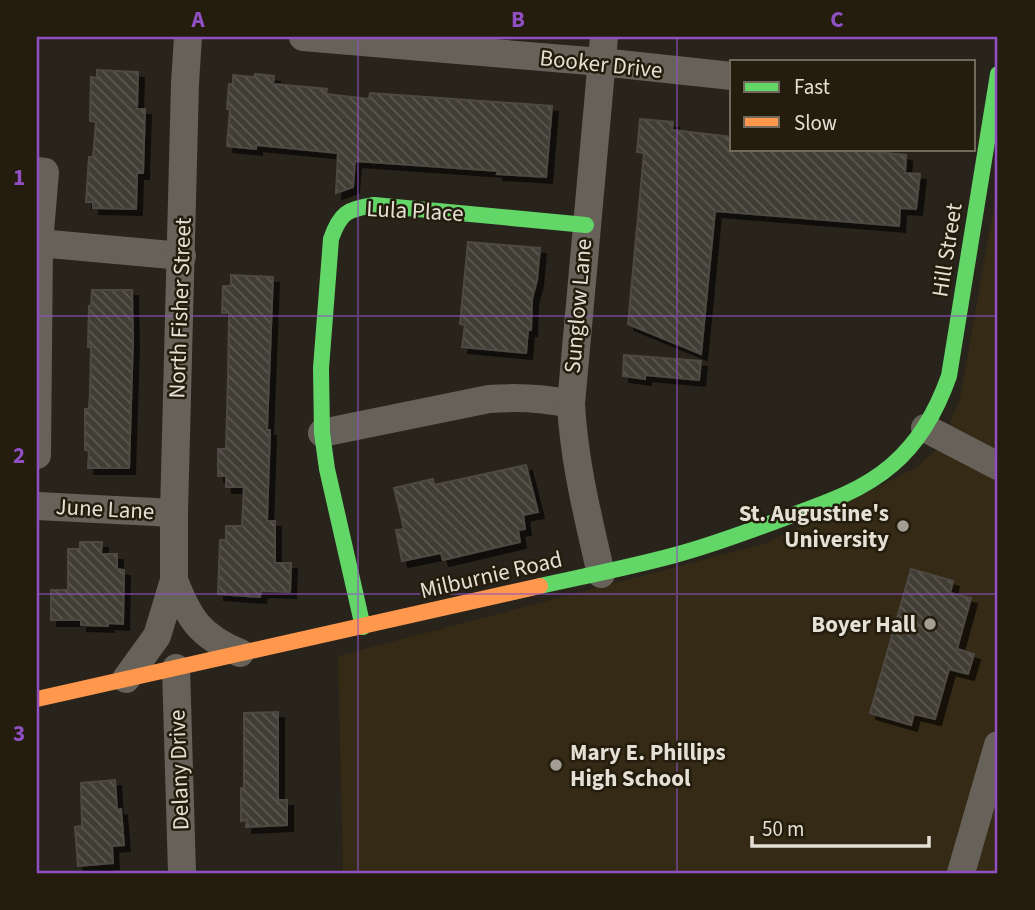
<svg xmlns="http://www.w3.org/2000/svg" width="1035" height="910" font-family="'Source Sans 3',sans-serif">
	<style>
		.built { fill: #342a15 }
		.building { fill: url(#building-back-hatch); stroke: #4e4a43; stroke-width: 2; filter: url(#shadow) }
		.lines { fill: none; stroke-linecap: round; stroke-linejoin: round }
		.street { stroke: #66625a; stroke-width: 28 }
		.fast { stroke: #63d668; stroke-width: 16 }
		.slow { stroke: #ff974d; stroke-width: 16 }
		.grid { fill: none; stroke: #9050c3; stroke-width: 2; stroke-opacity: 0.55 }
		.poi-dot { fill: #a39e94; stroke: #241c0c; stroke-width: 2.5 }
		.labels { text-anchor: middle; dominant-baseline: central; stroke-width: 5; stroke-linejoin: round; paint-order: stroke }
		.street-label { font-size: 23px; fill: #e5e0d5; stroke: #241c0c }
		.poi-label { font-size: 23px; font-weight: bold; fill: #e5e0d5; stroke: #241c0c; text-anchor: end }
		.neatline { fill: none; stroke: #9050c3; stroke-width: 2.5 }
		.grid-label { font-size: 23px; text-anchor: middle; font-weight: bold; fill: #9050c3 }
	</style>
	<defs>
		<pattern id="building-back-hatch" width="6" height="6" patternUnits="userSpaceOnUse" patternTransform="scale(1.75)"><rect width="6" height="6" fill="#413d35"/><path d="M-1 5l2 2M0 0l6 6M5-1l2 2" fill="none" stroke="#5c5951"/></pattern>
		<filter id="shadow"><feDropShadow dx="6" dy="6" stdDeviation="0" flood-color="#0009"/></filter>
	</defs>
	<rect width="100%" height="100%" fill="#28241c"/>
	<polygon class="built" points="998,183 998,873 343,873 338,656 767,543 917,467 939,447 960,399"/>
	<g class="building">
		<polygon points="97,70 138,72 137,109 145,109 143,173 137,173 136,209 93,208 93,202 86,202 89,157 93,157 96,122 90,121 91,77 97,78"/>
		<polygon points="255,74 274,76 273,84 327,89 326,94 369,99 370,93 552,106 546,177 497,174 498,171 355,161 353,187 336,193 338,153 256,145 256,149 227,146 230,109 227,109 229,84 233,84 233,75 254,77"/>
		<polygon points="640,119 673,122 672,130 732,137 732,149 845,149 906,155 905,173 920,174 916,209 900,208 899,226 715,211 701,354 628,324 644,153 637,152"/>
		<polygon points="468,242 540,248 537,280 532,299 531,330 528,330 526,353 462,347 465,325 460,324"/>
		<polygon points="231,275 273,277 267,430 270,430 267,521 275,521 275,563 291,563 290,592 261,591 260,597 218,594 220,540 226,540 226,526 242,526 244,487 226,487 226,476 218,476 218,449 226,449 228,378 229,313 222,313 223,286 231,286"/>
		<polygon points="92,290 132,290 133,340 129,468 88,468 89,451 85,450 85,409 89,409 90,393 91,347 88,347 89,306 91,306"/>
		<polygon points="624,355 701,361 699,380 645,375 645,379 623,376"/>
		<polygon points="526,465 538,512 523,515 525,529 518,530 520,542 443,560 441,553 402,561 396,530 404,529 394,488 433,479 434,485"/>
		<polygon points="80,542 102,542 101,554 117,554 117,569 124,570 123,624 108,623 108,626 81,625 81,620 51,620 51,590 68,590 68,549 80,549"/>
		<polygon points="911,569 953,581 950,593 971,598 957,649 974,654 968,674 949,669 935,719 914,714 911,725 870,713"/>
		<polygon points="278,712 278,800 287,800 287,825 246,827 247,820 241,821 241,788 244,788 244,713"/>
		<polygon points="115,780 117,810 121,809 124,845 112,846 113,863 78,866 75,827 82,826 81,783"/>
	</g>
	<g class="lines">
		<g class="street">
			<polyline points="303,37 601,62 732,76"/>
			<polyline points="37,171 45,172 39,243"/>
			<polyline points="925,428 998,466"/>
			<path d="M322,433L489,399C517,397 543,398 571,404"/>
			<polyline points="37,455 39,243 182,256"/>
			<polyline points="37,506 174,513"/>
			<path d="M601,574C588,517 574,462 571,404L604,37"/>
			<path d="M174,580C189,619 200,636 240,653"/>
			<polyline points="176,668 182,873"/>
			<polyline points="126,679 157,636 164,613 174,580 174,513 185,83 188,37"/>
			<polyline points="961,873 998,745"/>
		</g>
		<g class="fast">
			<path d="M540,586C585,576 631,567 675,555C713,545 750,531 787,517C823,504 862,491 892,465C919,442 937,410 949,376L998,74"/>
			<path d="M363,627L327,469L322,433L321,368L331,239C340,213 347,209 374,205L586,225"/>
		</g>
		<polyline class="slow" points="37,699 540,586"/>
	</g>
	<path class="grid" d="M358,37V873M677,37V873M37,316H998M37,594H998"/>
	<g class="poi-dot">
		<circle cx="903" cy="526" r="7"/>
		<circle cx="930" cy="624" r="7"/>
		<circle cx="556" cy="765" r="7"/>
	</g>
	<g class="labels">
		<g class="street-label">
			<text transform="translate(601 64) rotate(6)">Booker Drive</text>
			<text transform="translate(415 211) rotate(3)">Lula Place</text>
			<text transform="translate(947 250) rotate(-81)">Hill Street</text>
			<text transform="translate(578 306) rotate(-85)">Sunglow Lane</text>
			<text transform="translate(180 308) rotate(-88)">North Fisher Street</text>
			<text transform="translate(105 509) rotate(3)">June Lane</text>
			<text transform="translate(491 575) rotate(-13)">Milburnie Road</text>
			<text transform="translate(179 770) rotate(-92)">Delany Drive</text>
		</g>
		<g class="poi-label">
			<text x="889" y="513">St. Augustine's<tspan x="889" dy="26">University</tspan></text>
			<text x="916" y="624">Boyer Hall</text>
			<text x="570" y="752" text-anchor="start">Mary E. Phillips<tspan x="570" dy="26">High School</tspan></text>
		</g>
	</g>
	<rect width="1035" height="910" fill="none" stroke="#241c0c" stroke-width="77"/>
	<rect x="730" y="60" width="245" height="91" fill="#241c0c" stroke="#716a5c" stroke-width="2"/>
	<rect x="744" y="82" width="35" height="10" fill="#63d668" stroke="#716a5c" stroke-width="2"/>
	<text x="794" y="94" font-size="21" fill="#e5e0d5">Fast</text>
	<rect x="744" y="117" width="35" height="10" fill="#ff974d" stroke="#716a5c" stroke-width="2"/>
	<text x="794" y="130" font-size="21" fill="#e5e0d5">Slow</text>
	<path d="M752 836v10h177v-10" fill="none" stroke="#e5e0d5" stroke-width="3.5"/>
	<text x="762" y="836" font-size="21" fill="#e5e0d5" stroke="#241c0c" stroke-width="5" paint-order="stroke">50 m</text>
	<rect x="38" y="38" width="958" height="834" class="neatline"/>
	<g class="grid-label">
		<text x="198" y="27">A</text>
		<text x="518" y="27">B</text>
		<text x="837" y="27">C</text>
		<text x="19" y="185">1</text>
		<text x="19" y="463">2</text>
		<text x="19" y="741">3</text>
	</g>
</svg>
